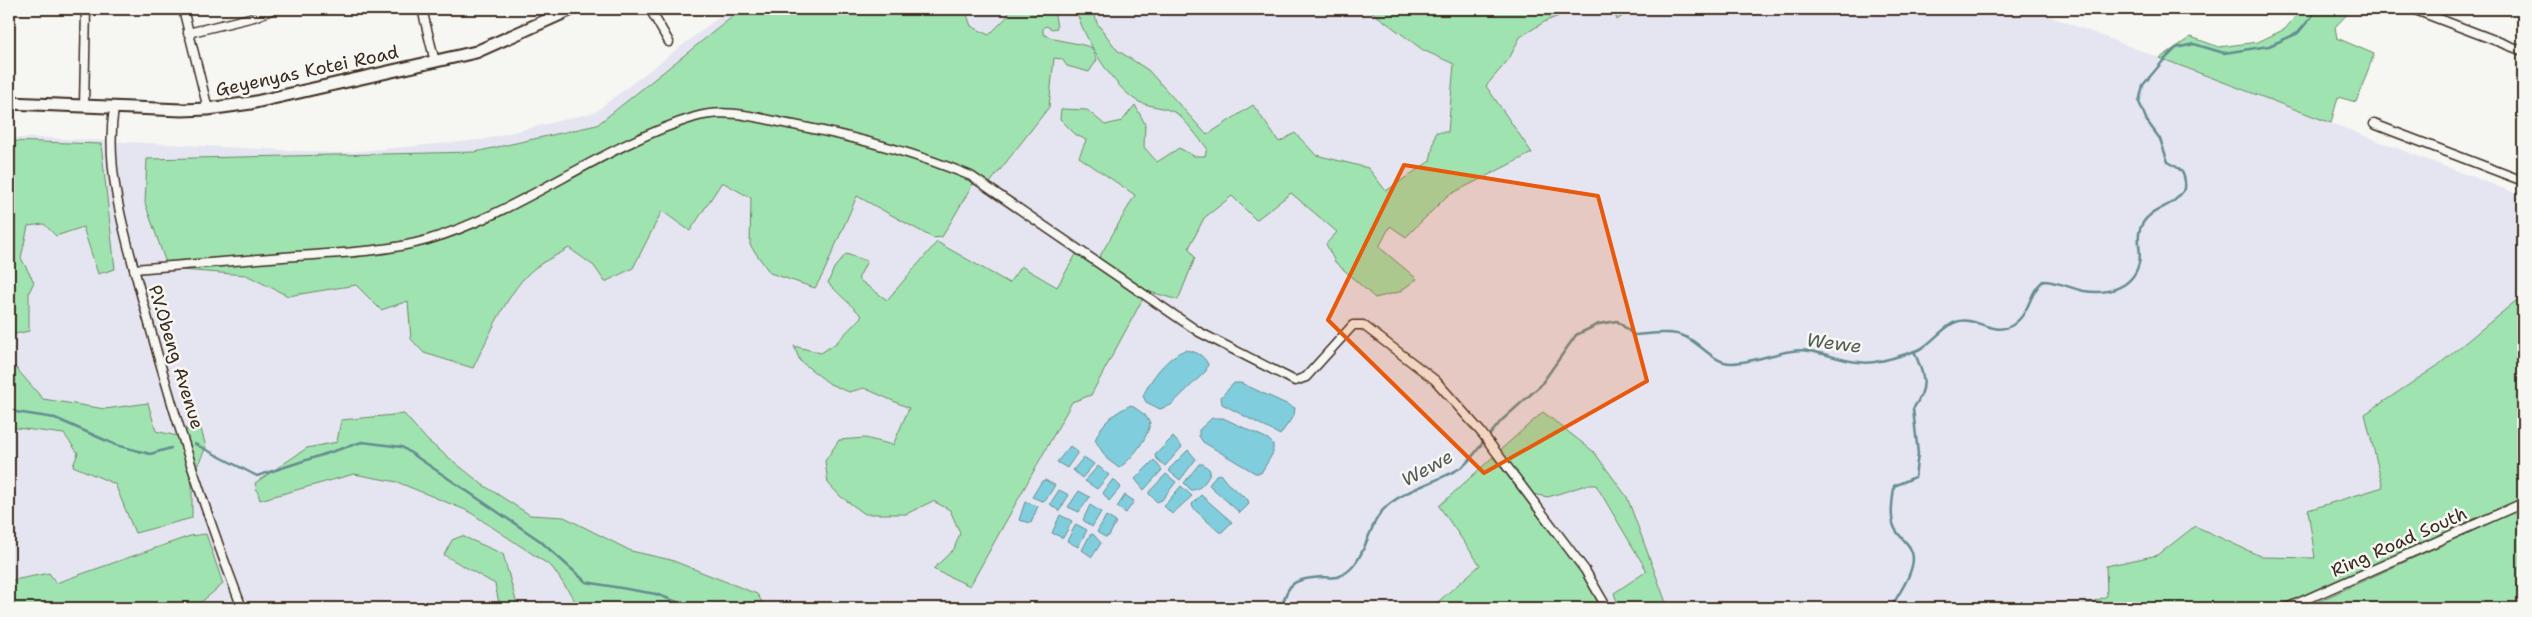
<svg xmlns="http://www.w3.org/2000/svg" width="2532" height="617" font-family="'Shantell Sans',sans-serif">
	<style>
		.built { fill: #e5e5f1 }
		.green { fill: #9fe4b0; stroke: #6d8767 }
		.water { fill: #80cedd; stroke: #648c91 }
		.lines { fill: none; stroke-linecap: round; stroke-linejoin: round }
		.stream { stroke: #648c91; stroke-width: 2.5 }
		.street-casing { stroke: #3b2a1e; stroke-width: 11 }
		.secondary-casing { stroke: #3b2a1e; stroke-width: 15 }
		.street { stroke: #f6f6f2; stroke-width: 8 }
		.secondary { stroke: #f6f6f2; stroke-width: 11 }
		.marked { fill: #e8590c; fill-opacity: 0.2; stroke: #e8590c; stroke-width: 4; stroke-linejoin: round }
		.labels { text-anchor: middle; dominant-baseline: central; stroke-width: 5; stroke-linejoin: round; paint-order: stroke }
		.street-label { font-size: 18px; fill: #3b2a1e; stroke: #f6f6f2 }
		.water-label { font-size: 19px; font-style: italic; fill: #505b57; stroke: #f6f6f2 }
	</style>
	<rect width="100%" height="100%" fill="#f6f6f2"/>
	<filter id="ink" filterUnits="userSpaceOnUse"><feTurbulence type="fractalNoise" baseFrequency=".02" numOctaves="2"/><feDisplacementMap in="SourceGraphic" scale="10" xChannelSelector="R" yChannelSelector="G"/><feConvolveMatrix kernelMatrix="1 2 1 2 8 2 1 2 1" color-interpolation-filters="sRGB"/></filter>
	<g filter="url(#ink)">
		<polygon class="built" points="730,9 2031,9 2523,196 2523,608 9,608 9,138 49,138 338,153 481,140 595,112"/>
		<g class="green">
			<path d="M742,9H965L971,26L989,35L1008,16L1010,9H1054L1057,28L1052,29L1046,26L1043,28V34C1058,43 1076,41 1092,48L1097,60L1089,72L1067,66L1062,59L1054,58L1049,107L986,188L973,184L942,237L933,238L857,196L823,274L815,288L770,273L750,245L751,198L722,182L690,231L662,211L633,268L605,282L594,266L569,248C558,255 545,260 535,268C510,286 487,340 473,368L424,353L411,339L408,301L381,310L356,285L288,296L246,275L168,269L145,203L147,159L475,152L597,125Z"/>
			<path d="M1076,9H1093L1097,23L1117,50L1148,70L1207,135L1253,105L1279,142L1295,133L1316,155L1368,168L1386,191L1430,161L1436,132H1448L1454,64L1423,50L1368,9H1577L1546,21L1520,37L1509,59L1486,86L1532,153L1447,196L1406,237L1390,226L1379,247L1417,279L1399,292L1375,298L1335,262L1326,244L1337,232L1291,193L1256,220L1232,196L1204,218L1189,248L1195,258L1178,300L1147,291L1091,395L1072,402L970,586L933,569L954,549L960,533L950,510L933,501L906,514H865L840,496L828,483L825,461L839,440L865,438L893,445L909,408L864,388L849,392L830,384L800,361L794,346L821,353L836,343L862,316L828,283L834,268L846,254L867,261L858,279L887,300L937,242L1009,283L1021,266L1057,287L1078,251L1096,263L1135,195L1079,157L1086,140L1075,134L1060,119L1061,109L1087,110L1105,125L1122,121L1135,105L1145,124L1144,147L1157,162L1179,148L1194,156H1205L1207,148C1199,139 1185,119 1176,113C1165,107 1151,107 1139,102C1113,88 1083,37 1076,9Z"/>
			<polygon points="1613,9 1632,9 1617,20"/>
			<polygon points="2302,9 2352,9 2335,27 2337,38 2374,54 2356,102 2338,97 2331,123 2160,58 2191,37 2219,47 2258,42 2285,29"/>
			<polygon points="9,141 101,144 115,269 98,274 83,227 56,236 44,224 28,226 21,258 34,282 29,292 29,331 15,334 9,349"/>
			<polygon points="2523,295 2523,498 2274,608 2078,608 2107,596 2106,566 2158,555 2195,526 2262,557 2315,558 2308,510 2383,487 2365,414 2437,366"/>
			<polygon points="9,360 43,399 105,409 148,403 156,431 177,436 199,422 206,447 192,478 192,518 135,533 115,484 73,466 78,453 64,434 9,427"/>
			<polygon points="1543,412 1594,452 1627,497 1668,608 1619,608 1614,593 1647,571 1596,485 1586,485 1548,497 1532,494 1498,452"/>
			<polygon points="404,414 428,441 483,485 530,515 564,517 631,551 671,560 757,594 766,608 580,608 552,567 468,511 397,482 354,474 260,500 255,483 307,448 337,442 341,420"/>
			<polygon points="1493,457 1581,572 1601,608 1431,608 1480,565 1439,506"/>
			<polygon points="2523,508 2523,608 2304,608"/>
			<polygon points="206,534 223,584 194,608 86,608 84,603 57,608 9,608 9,581 49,573 56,583 190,536"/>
			<polygon points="462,536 503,554 518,608 500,608 495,584 444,555 452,540"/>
		</g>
		<g class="water">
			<path d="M1185,350C1197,352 1202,354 1208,364L1206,371L1171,405L1160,409L1146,402L1143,396C1151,378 1167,357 1185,350Z"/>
			<polygon points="1234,383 1241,383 1295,408 1294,415 1280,435 1222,404 1221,397"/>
			<path d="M1131,405L1145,415L1150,423C1148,438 1132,459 1119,468L1107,459L1095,440C1102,422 1114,413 1131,405Z"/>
			<polygon points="1212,418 1223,418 1268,439 1273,444 1273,453 1261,473 1255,473 1203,442 1199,436 1199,430"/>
			<polygon points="1173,437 1182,447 1165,466 1156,458 1155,455"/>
			<polygon points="1070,446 1078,452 1067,468 1057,462"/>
			<polygon points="1188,450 1196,459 1180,480 1170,472 1169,469"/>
			<polygon points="1084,457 1094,464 1082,478 1073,470"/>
			<polygon points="1154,460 1162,470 1144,490 1135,479"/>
			<path d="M1199,464H1203L1210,470C1210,478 1200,491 1191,490L1184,483Z"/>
			<polygon points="1098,466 1109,475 1097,489 1085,481"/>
			<polygon points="1166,474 1176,482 1162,500 1157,502 1149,494 1149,492"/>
			<polygon points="1220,474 1227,483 1248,500 1249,504 1240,513 1209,485 1216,475"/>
			<polygon points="1113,479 1121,487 1109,501 1103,493"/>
			<polygon points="1045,480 1055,485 1046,500 1042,501 1032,497 1042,481"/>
			<polygon points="1181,486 1192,496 1172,514 1164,506"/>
			<polygon points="1059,490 1069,495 1059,511 1050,504"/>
			<polygon points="1079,491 1090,497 1079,512 1068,507"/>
			<polygon points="1125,495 1134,501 1126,513 1117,507"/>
			<polygon points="1201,495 1232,522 1222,532 1219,532 1193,508 1192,504"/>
			<polygon points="1025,502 1038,506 1031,523 1019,520"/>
			<polygon points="1090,505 1101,512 1092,527 1083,520"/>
			<polygon points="1060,515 1072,521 1063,538 1052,533"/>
			<polygon points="1106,516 1116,522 1109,536 1105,537 1097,532"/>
			<polygon points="1076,524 1087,530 1078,547 1067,541"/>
			<polygon points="1093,534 1101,543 1092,557 1082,550 1090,535"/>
		</g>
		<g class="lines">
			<g class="stream">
				<polyline points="9,411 55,418 116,445 150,454 171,448"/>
				<path d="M1488,437L1501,421L1540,386L1576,335L1599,324L1617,321L1634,335C1650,334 1671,330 1686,337C1701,344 1713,363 1732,363C1756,363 1786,347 1810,351C1833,355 1856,367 1880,361C1888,360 1913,352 1920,349C1932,343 1945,325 1956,322C1975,315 1992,336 2011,326C2031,314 2028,293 2043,281C2057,281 2070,288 2084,291C2107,295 2133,288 2139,263C2142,252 2136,240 2140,229C2145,214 2159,210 2171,203C2176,200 2181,194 2185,189C2186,174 2182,169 2168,162L2160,139L2147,121L2139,102L2143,85L2163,61L2176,48L2194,44L2224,53L2269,46L2298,33L2318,9"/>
				<polyline points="195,444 257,476 362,442 402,447 539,540 586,582 656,594 693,608"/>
				<path d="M1282,608C1287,581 1296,579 1322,577C1326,577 1332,578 1337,577C1367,568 1365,525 1387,506C1408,488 1438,482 1462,467C1470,461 1478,449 1484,441"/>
				<path d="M1891,608C1898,594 1913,575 1913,558C1912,545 1904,542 1897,532C1888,519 1893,501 1894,486L1915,477L1918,454L1913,409C1930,385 1924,376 1914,351"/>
			</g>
			<g class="street-casing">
				<g id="street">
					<polyline points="183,9 208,109"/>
					<polyline points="422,9 435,62"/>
					<polyline points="650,9 669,42"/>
					<polyline points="2413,9 2523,51"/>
					<polyline points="188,33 254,17 274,9"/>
					<polyline points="84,106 86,9"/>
					<path d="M114,108C104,171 126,238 142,298C170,403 203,507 242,608"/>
					<polyline points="2374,124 2523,181"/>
					<path d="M134,269C188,265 242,260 296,256C339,253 385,252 427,240C522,212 600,146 695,117C728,107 761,119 794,125C855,137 914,152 971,176L1199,332L1295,381L1306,377L1353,325H1363L1435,380L1481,432L1585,570L1607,608"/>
					<polyline points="2287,608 2523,503"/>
				</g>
			</g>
			<g class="secondary-casing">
				<polyline id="secondary" points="9,103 182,110 208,109 251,103 476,52 572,9"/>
			</g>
			<use href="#street" class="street"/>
			<use href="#secondary" class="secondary"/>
		</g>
	</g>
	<path class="marked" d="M1404,165L1598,196L1647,381L1484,473L1328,320Z"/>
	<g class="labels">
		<g class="street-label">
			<text transform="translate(307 71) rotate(-12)">Geyenyas Kotei Road</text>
			<text transform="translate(176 357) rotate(73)">P.V.Obeng Avenue</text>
			<text transform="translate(2399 542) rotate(-24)">Ring Road South</text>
		</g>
		<g class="water-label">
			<text transform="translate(1834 343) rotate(7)">Wewe</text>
			<text transform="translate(1427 468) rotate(-29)">Wewe</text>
		</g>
	</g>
	<rect width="2532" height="617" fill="none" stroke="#f6f6f2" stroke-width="30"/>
	<rect x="15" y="15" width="2502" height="587" fill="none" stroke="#3b2a1e" stroke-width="2" filter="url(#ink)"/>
</svg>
